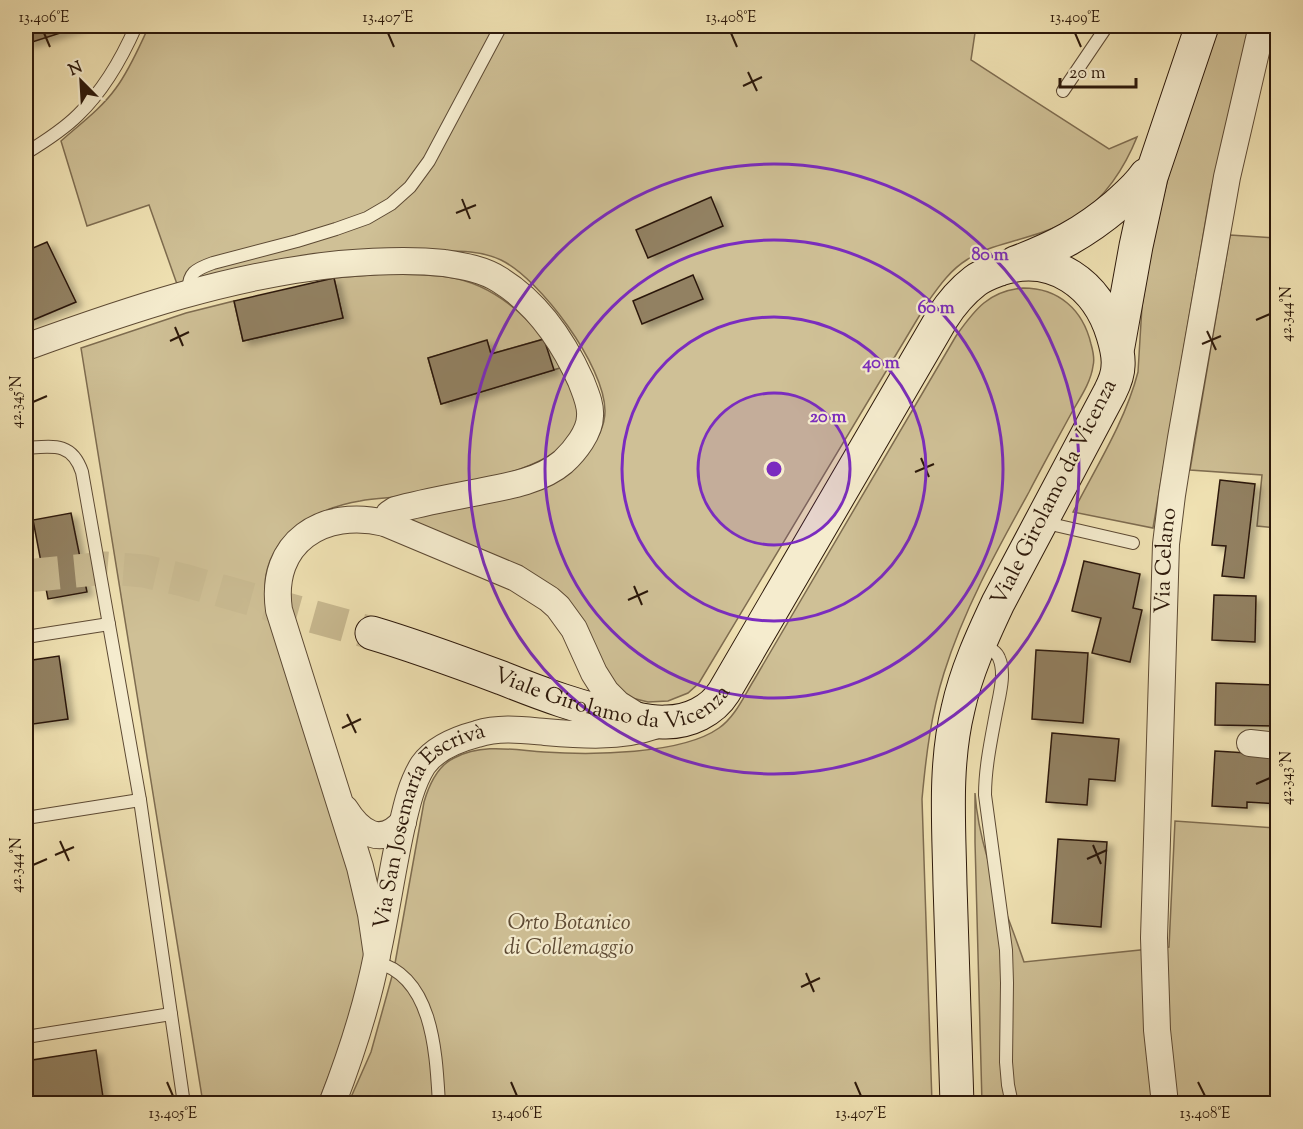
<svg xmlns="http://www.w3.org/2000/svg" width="1303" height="1129" font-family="'Sorts Mill Goudy',serif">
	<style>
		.green { fill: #cfc096; stroke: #7e6c50; stroke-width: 1.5 }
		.building { fill: #928162; stroke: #2c180a; stroke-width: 1.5; filter: url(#shadow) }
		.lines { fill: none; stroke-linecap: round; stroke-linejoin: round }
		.secondary-tunnel { stroke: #c9ba91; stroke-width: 33; stroke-dasharray: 33 16; stroke-linecap: butt }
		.lane-casing { stroke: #5d4a34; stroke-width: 14 }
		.street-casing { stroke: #5d4a34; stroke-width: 28 }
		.secondary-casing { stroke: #2c180a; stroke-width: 35 }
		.lane { stroke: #f5ecce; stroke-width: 12 }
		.street { stroke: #f5ecce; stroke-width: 26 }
		.secondary { stroke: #f5ecce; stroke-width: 33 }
		.ticks { fill: none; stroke: #2c180a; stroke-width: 2 }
		.ring { fill: none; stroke: #7b2cbf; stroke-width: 3 }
		.labels { text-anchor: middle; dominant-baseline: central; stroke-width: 4.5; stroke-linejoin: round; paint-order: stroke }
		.street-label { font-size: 22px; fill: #2c180a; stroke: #f5ecce }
		.park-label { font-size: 22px; font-style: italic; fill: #5d4a34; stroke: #f5ecce }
		.centre { fill: #7b2cbf; stroke: #f5ecce; stroke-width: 3 }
		.ring-label { font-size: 18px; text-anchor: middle; font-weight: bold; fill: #7b2cbf; stroke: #f5ecce; stroke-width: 4.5; stroke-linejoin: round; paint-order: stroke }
		.neatline { fill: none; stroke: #2c180a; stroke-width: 2 }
		.ticks-label { font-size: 15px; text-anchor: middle; fill: #2c180a }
	</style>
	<defs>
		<filter id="shadow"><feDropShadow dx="6" dy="4" stdDeviation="3" flood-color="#0004"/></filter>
	</defs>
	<rect width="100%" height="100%" fill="#f0e2b3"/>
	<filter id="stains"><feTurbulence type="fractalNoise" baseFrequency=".00333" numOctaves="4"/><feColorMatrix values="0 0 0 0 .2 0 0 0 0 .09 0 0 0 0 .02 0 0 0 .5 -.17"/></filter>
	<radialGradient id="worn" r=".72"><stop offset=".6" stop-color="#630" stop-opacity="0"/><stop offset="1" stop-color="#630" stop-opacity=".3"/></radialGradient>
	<g class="green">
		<path d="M149,26H976L971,60L1109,149L1137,137C1125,167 1104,200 1076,217C1060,227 1042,233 1024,238C1005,244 984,248 968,259C950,270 939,286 927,303L699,683L688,693L668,701L648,702L632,698L615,687L589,635L410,524L407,518L588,452C597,439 605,427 605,411C605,366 540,279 501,260C480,250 456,251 433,251L178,287L149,205L87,226L61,141C80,124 101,109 116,88C130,69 139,47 149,26Z"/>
		<path d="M1218,26H1252L1210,195L1153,528L1073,512C1096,467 1125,422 1138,372L1142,306L1150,257L1163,198L1175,150Z"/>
		<polygon points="1230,235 1277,238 1277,528 1257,526 1262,475 1190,470"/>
		<path d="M382,274C404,274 426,274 448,277C488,283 519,308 544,339L491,354L487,341L428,358L441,404L560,368C568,382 578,398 578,415C577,427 567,442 559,450C555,453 550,455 547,457C519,473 486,479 455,485C439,489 422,493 406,496C391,498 375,498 360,501C319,508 274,530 266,575C264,585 266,596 267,607L350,872L367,954L345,1035L318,1103H203L81,348L186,313L234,301L243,341L343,318L334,278Z"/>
		<path d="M1023,288C1059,288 1083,310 1091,344C1093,351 1095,359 1093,366C1091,382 1080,398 1072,412C1058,438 1043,465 1029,492C997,550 964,609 944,673C931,714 926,756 922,799L932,1103L348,1104L371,1052L394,969L424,802C429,785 437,766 454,758C483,743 513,750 544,752C590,755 681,755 719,728C735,717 744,696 754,680L956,336C975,309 989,291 1023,288Z"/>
		<path d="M975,793C979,852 1005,906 1024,962L1169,947L1175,821L1277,828V1103H982L975,842Z"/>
	</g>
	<g class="building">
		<polygon points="26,26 82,26 26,44"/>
		<polygon points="711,197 723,226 648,258 636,230"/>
		<polygon points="47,242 76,302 26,323 26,251"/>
		<polygon points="693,275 703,299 642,324 633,301"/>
		<polygon points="334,278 343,318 243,341 234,301"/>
		<polygon points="544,339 554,370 441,404 428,358 487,340 491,354"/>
		<polygon points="1220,480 1255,484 1244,578 1222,576 1226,546 1212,545"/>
		<polygon points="71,513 87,592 48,599 33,520"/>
		<polygon points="1273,535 1278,535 1278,580 1270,580"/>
		<polygon points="1084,561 1140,574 1133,608 1142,610 1130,662 1092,653 1101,618 1072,611"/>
		<polygon points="1214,595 1256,596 1255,642 1212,640"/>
		<polygon points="1274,603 1278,603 1278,660 1272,660"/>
		<polygon points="1036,650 1088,653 1083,723 1032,719"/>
		<polygon points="59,656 68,719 26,725 26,661"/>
		<polygon points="1216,683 1278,685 1278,726 1215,725"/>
		<polygon points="1052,733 1119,739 1115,781 1089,779 1087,805 1046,802"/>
		<polygon points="1215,751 1278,755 1278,804 1247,802 1247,808 1212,806"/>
		<polygon points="1058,839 1107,842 1101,927 1052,923"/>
		<polygon points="96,1050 104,1104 26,1104 26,1061"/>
	</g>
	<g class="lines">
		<polyline class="secondary-tunnel" points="26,576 106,568 144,571 183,580 372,633"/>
		<g class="lane-casing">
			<g id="lane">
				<polyline points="1063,91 1107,26"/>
				<path d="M26,153C44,142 63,130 78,115C104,90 122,58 136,26"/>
				<path d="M189,293C187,273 196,269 213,263L297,241L336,229L367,218L391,204L410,187L429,161L501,26"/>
				<path d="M26,448C53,446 72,442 82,472L140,800L184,1104"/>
				<polyline points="1042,522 1133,543"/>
				<polyline points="26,637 109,624"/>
				<path d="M981,644C988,648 996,650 999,658C1006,674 999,696 996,713C991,740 985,768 985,795L1006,950L1007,983L1006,1062L1008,1085L1012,1104"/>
				<polyline points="26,818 140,800"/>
				<path d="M376,962C434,977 436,1055 439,1104"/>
				<polyline points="26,1037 171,1014"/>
			</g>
		</g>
		<g class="street-casing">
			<g id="street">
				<path d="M26,347C128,310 231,275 340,264C374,261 410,259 444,263C463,266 483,269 500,280C537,303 563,341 581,381C585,392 591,404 590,416C590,432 575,451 563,462C542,480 510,486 483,491C454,497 424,502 395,510L389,514L385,523"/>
				<polyline points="1250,743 1278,746"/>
				<path d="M345,809C360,833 381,847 403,822"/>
				<path d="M377,955L371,914L360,867L279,610C269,542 323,508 385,523L516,578L549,599L558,607L574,629L594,673L606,692L618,704L639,717"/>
				<path id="s1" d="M332,1104C351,1055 367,1006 377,955C386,914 392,871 401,830C406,808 411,784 423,765C435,748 458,739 477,734C500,727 522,730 545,732C581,735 620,738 654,726"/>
				<path id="s2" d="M1165,1104L1157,1030L1154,938L1166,544L1172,495L1181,438L1227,177L1262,26"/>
			</g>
		</g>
		<g class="secondary-casing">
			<g id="secondary">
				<path d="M1015,263C1055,248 1084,233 1117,205C1127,196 1138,187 1146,175"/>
				<polyline points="1118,346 1136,246 1151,177 1202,26"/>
				<path id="s3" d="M372,633C416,646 459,662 502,678C542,694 582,709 625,717C638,719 652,723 666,722C689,722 712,711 724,692L942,318C951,304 962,291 975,281C983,275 992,272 1000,269C1053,251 1098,285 1113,335C1116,345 1119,356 1118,366C1118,375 1114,384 1110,392L998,603C982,637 966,672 958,709C944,766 949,827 950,885C952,958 954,1031 957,1104"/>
			</g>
		</g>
		<use href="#lane" class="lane"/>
		<use href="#street" class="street"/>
		<use href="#secondary" class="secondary"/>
	</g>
	<path class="ticks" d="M44,33L50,47M388,33L394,47M731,33L737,47M1075,33L1081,47M748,72L757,91M743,86L762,77M462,199L470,219M456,213L476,205M1256,320L1270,314M175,327L183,346M1207,331L1216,350M170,341L189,332M1202,344L1221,336M33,402L47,396M921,458L929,477M915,472L934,464M634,586L642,605M628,600L648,591M347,714L356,733M342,728L361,719M1256,784L1270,778M60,841L69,861M1093,845L1101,864M55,855L74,847M1087,859L1107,850M33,865L47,859M806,973L814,992M801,987L820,978M167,1082L173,1096M511,1082L517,1096M855,1082L861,1096M1198,1082L1205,1096"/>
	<circle cx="774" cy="469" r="76" fill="#7b2cbf" fill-opacity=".12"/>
	<g class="ring">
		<circle cx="774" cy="469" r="76"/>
		<circle cx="774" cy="469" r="152"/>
		<circle cx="774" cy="469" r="229"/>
		<circle cx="774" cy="469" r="305"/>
	</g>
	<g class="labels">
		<g class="street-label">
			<text transform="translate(1055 493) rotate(-63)">Viale Girolamo da Vicenza</text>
			<text stroke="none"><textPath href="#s2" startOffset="544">Via Celano</textPath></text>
			<text stroke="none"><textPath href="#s3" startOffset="255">Viale Girolamo da Vicenza</textPath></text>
			<text stroke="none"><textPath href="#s1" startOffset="303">Via San Josemaría Escrivà</textPath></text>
		</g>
		<g class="park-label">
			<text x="569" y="924">Orto Botanico<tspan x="569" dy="25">di Collemaggio</tspan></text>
		</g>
	</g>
	<circle cx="774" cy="469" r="9" class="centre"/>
	<g class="ring-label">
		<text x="990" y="260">80 m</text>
		<text x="936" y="313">60 m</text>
		<text x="881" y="368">40 m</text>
		<text x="828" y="422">20 m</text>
	</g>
	<rect width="1303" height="1129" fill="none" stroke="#f0e2b3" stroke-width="66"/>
	<g transform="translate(81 81) rotate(336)" stroke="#f5ecce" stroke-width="4.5" paint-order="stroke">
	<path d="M0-4.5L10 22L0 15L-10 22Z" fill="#2c180a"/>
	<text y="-9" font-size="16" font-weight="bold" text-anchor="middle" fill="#2c180a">N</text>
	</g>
	<path d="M1060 78v9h76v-9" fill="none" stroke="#2c180a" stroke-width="3"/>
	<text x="1069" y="78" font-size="18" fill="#2c180a" stroke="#f5ecce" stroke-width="4.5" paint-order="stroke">20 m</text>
	<rect x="33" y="33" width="1237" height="1063" class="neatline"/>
	<g class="ticks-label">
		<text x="44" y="22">13.406°E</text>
		<text x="388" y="22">13.407°E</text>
		<text x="731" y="22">13.408°E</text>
		<text x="1075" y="22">13.409°E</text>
		<text transform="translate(1286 314) rotate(-90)" y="5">42.344°N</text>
		<text transform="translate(16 402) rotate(-90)" y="5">42.345°N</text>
		<text transform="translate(1286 778) rotate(-90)" y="5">42.343°N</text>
		<text transform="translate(16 865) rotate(-90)" y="5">42.344°N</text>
		<text x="173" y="1118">13.405°E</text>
		<text x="517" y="1118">13.406°E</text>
		<text x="861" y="1118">13.407°E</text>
		<text x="1205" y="1118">13.408°E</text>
	</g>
	<rect width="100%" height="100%" filter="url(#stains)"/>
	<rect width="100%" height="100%" fill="url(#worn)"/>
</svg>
